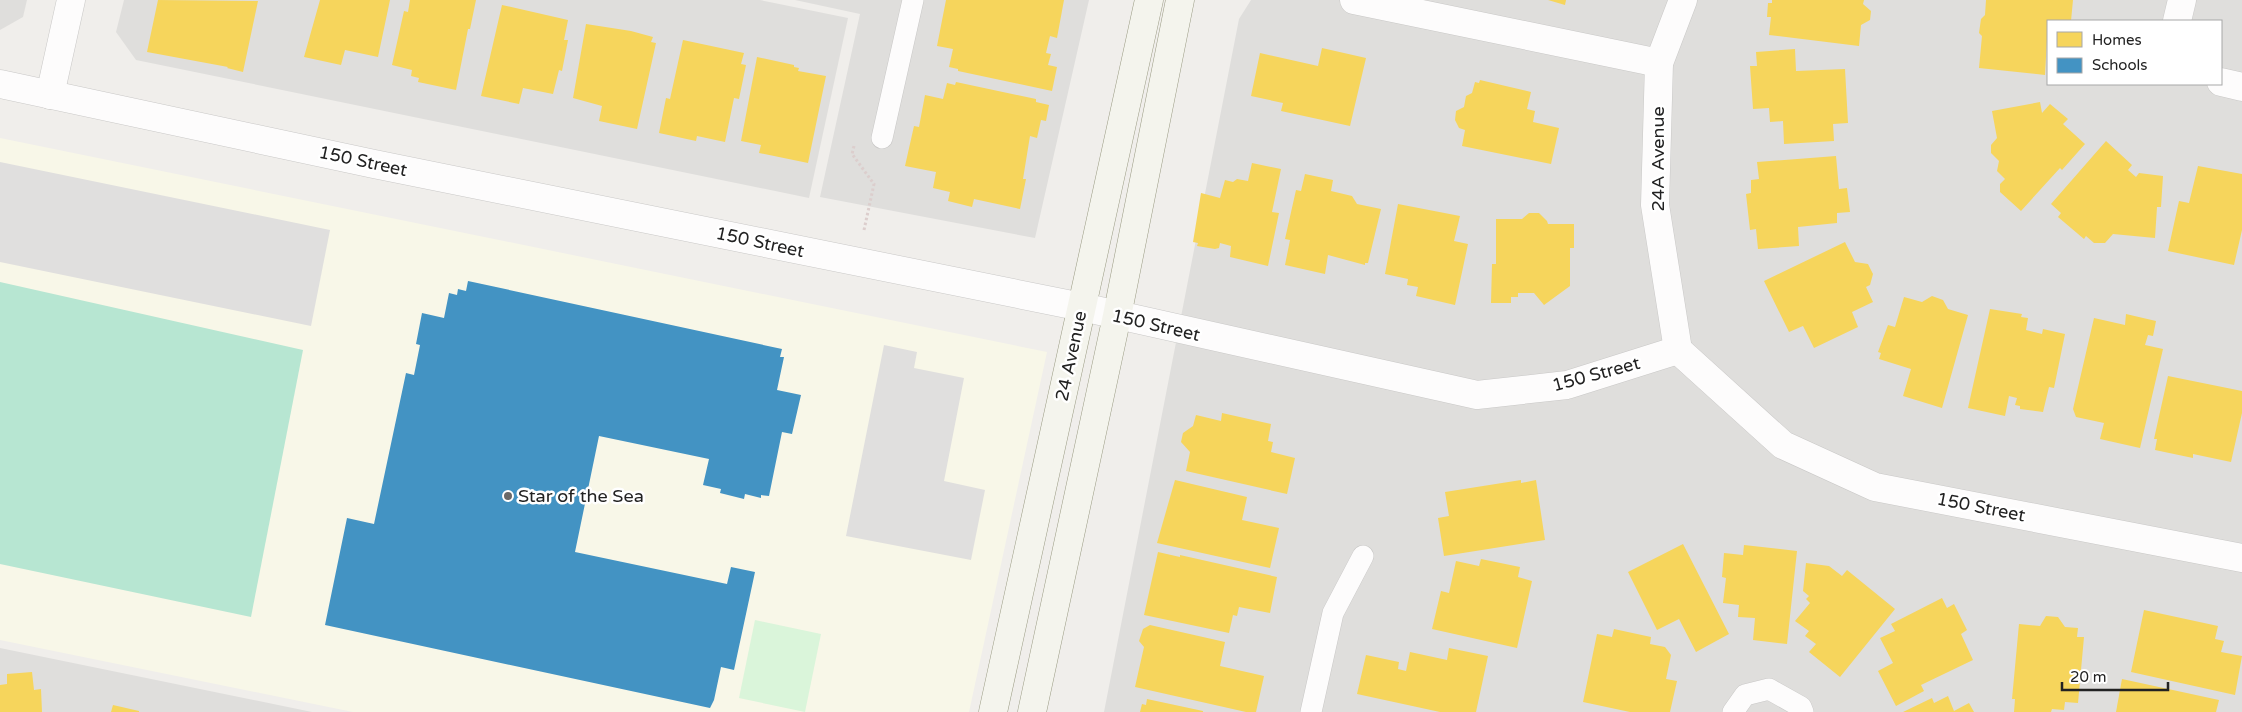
<svg xmlns="http://www.w3.org/2000/svg" width="2242" height="712" font-family="'Varela Round',sans-serif">
	<style>
		.residential { fill: #dfdedc; fill-rule: evenodd }
		.education { fill: #f8f7e8 }
		.park { fill: #daf5da }
		.pitch { fill: #b7e6d2 }
		.parking { fill: #e0dfde }
		.homes { fill: #f6d55c }
		.schools { fill: #4393c3 }
		.lines { fill: none; stroke-linecap: round; stroke-linejoin: round }
		.service-casing { stroke: #c9c8c7; stroke-width: 22 }
		.minor-casing { stroke: #c9c8c7; stroke-width: 29 }
		.secondary-casing { stroke: #999a82; stroke-width: 29 }
		.path { stroke: #dccecd; stroke-width: 3; stroke-dasharray: 2.5 2.5; stroke-linecap: butt }
		.service { stroke: #fdfcfc; stroke-width: 21 }
		.minor { stroke: #fdfcfc; stroke-width: 28 }
		.secondary { stroke: #f4f4ed; stroke-width: 28 }
		.poi-dot { fill: #6a6968; stroke: #fff; stroke-width: 2 }
		.labels { text-anchor: middle; dominant-baseline: central; stroke-width: 5; stroke-linejoin: round; paint-order: stroke }
		.street-label { font-size: 18px; fill: #222; stroke: #fff }
		.poi-label { font-size: 18px; fill: #222; stroke: #fff; text-anchor: start }
	</style>
	<rect width="100%" height="100%" fill="#f0eeeb"/>
	<g class="residential">
		<polygon points="0,0 27,0 23,17 0,30"/>
		<polygon points="124,0 760,0 848,18 809,198 136,60 116,32"/>
		<polygon points="795,0 1089,0 1035,238 820,197 860,14"/>
		<path d="M1251,0H2242V712H1104L1239,19ZM2048,21H2221V84H2048Z"/>
		<polygon points="0,648 312,712 0,712"/>
	</g>
	<polygon class="education" points="0,138 1047,352 969,712 353,712 0,640"/>
	<polygon class="park" points="755,620 821,634 805,712 739,698"/>
	<polygon class="pitch" points="0,282 303,350 251,617 0,564"/>
	<g class="parking">
		<polygon points="0,162 330,230 311,326 0,262"/>
		<polygon points="884,345 917,352 914,368 964,378 944,481 985,490 971,560 846,536"/>
	</g>
	<g class="homes">
		<polygon points="158,0 258,1 243,72 227,68 228,67 147,52"/>
		<polygon points="320,0 390,0 378,57 345,50 341,65 304,57"/>
		<polygon points="410,0 476,0 470,29 468,29 456,90 418,82 419,78 411,76 412,70 392,65 404,11 408,12"/>
		<polygon points="946,0 1064,0 1057,38 1050,36 1046,53 1051,54 1048,65 1057,67 1052,91 958,71 958,69 949,67 953,49 937,46"/>
		<polygon points="1548,0 1566,0 1565,5"/>
		<polygon points="1772,0 1864,0 1863,4 1871,11 1870,20 1861,25 1859,46 1769,35 1771,17 1767,17 1768,3 1772,3"/>
		<polygon points="1986,0 2073,0 2071,21 2048,21 2045,75 1979,68 1982,36 1979,33 1981,19 1985,15"/>
		<polygon points="502,5 568,20 564,40 568,40 562,71 559,70 553,94 523,88 519,104 481,96"/>
		<polygon points="586,24 631,31 653,37 651,42 656,43 637,129 599,121 602,106 573,98"/>
		<polygon points="683,40 744,53 741,64 746,65 739,99 734,98 725,142 697,136 696,141 659,133 666,98 670,99"/>
		<polygon points="1322,48 1366,58 1350,126 1281,111 1283,103 1251,96 1260,53 1318,66"/>
		<polygon points="1795,49 1796,71 1845,69 1848,123 1833,124 1834,141 1784,144 1783,121 1770,122 1769,108 1753,109 1750,66 1757,66 1756,52"/>
		<polygon points="757,57 794,65 794,67 799,68 798,71 826,76 808,163 759,153 761,145 741,141"/>
		<polygon points="1480,80 1531,92 1527,109 1535,111 1533,122 1559,128 1551,164 1462,146 1465,130 1459,128 1455,120 1456,111 1464,107 1466,96 1472,93 1475,82 1479,83"/>
		<polygon points="956,82 1036,99 1036,102 1049,105 1046,121 1041,120 1037,138 1030,136 1023,179 1026,179 1020,209 974,199 972,207 948,201 950,192 933,188 936,172 905,166 914,126 919,127 925,95 943,99 947,83 955,85"/>
		<polygon points="2040,102 2042,113 2050,104 2068,119 2063,124 2085,144 2062,170 2060,168 2021,211 2000,192 2000,184 2005,179 1997,171 1999,161 1991,153 1991,145 1997,138 1992,111"/>
		<polygon points="2106,141 2132,165 2128,170 2136,177 2139,173 2163,176 2161,207 2157,207 2155,238 2113,234 2105,243 2094,243 2086,236 2084,239 2058,217 2061,213 2051,204"/>
		<polygon points="1836,156 1839,189 1847,188 1850,212 1837,213 1837,223 1798,227 1799,246 1758,249 1756,229 1750,230 1746,194 1751,193 1751,180 1759,179 1757,162"/>
		<polygon points="1252,163 1281,169 1272,212 1279,213 1268,266 1230,257 1231,246 1220,243 1219,248 1215,249 1197,246 1198,243 1193,242 1201,193 1220,198 1225,180 1233,182 1237,179 1248,181"/>
		<polygon points="2198,166 2242,174 2242,230 2234,265 2168,251 2179,201 2189,203"/>
		<polygon points="1305,174 1333,180 1331,191 1352,196 1357,204 1381,209 1368,263 1365,263 1365,265 1328,255 1325,274 1285,265 1290,240 1285,239 1296,190 1301,191"/>
		<polygon points="1398,204 1460,216 1454,241 1468,244 1455,305 1416,296 1418,287 1407,285 1408,279 1385,274"/>
		<polygon points="1529,213 1539,213 1547,221 1548,224 1574,224 1574,248 1570,248 1570,286 1544,305 1534,293 1518,293 1518,297 1511,297 1511,303 1491,303 1492,264 1496,264 1496,219 1522,219"/>
		<polygon points="1845,242 1855,262 1868,264 1873,274 1870,285 1866,287 1873,302 1852,312 1858,327 1814,348 1803,326 1789,332 1764,281"/>
		<polygon points="1932,296 1943,300 1948,309 1968,315 1942,408 1903,396 1911,369 1879,359 1881,353 1878,352 1888,325 1895,327 1904,297 1922,302"/>
		<polygon points="1990,309 2022,314 2021,317 2028,318 2026,330 2042,334 2043,329 2065,334 2054,388 2049,387 2043,412 2020,409 2020,406 2015,405 2017,398 2009,396 2005,416 1968,408"/>
		<polygon points="2126,314 2156,321 2153,336 2148,335 2145,345 2163,349 2140,448 2100,439 2104,423 2076,417 2073,409 2094,318 2125,325"/>
		<polygon points="2168,376 2242,391 2242,413 2231,462 2193,454 2193,458 2155,450 2157,439 2154,439"/>
		<polygon points="1222,413 1271,424 1268,441 1273,442 1271,452 1295,458 1287,494 1186,471 1190,452 1181,442 1183,433 1193,426 1196,415 1221,421"/>
		<polygon points="1175,480 1247,497 1242,520 1279,528 1270,568 1157,543"/>
		<polygon points="1521,480 1521,483 1536,480 1545,540 1444,556 1438,518 1449,516 1445,492"/>
		<polygon points="1683,544 1729,634 1696,652 1679,619 1657,630 1628,572"/>
		<polygon points="1744,545 1797,551 1787,644 1753,640 1755,618 1738,617 1739,605 1723,603 1726,578 1722,577 1724,553 1743,555"/>
		<polygon points="1158,552 1180,557 1180,555 1277,577 1270,613 1239,607 1237,616 1233,615 1229,633 1144,615"/>
		<polygon points="1481,559 1520,567 1518,577 1532,581 1517,648 1432,629 1441,591 1449,593 1456,561 1479,566"/>
		<polygon points="1806,563 1829,566 1842,576 1847,570 1895,609 1840,677 1809,652 1816,644 1805,636 1809,631 1795,621 1810,603 1806,599 1809,596 1803,591"/>
		<polygon points="1942,598 1947,608 1954,604 1967,630 1961,634 1973,660 1921,685 1924,691 1896,706 1878,671 1893,663 1880,638 1895,631 1891,624"/>
		<polygon points="2144,610 2218,626 2215,639 2224,641 2221,652 2242,656 2235,695 2131,672"/>
		<polygon points="2046,616 2058,617 2065,627 2078,628 2077,637 2084,637 2078,703 2065,702 2064,710 2052,709 2051,712 2014,712 2015,699 2012,699 2019,624 2040,626"/>
		<polygon points="1150,625 1225,642 1220,666 1264,676 1256,712 1246,712 1135,687 1144,647 1139,641 1143,629"/>
		<polygon points="1614,629 1651,637 1650,644 1665,647 1671,655 1666,679 1677,681 1670,712 1630,712 1583,702 1597,634 1612,637"/>
		<polygon points="1449,648 1488,656 1476,712 1440,712 1357,694 1366,655 1399,662 1398,669 1406,671 1410,652 1447,660"/>
		<polygon points="32,672 34,690 41,689 42,712 0,712 0,685 7,684 7,674"/>
		<polygon points="2122,679 2219,700 2216,712 2116,712"/>
		<polygon points="1948,696 1954,711 1969,703 1974,712 1903,712 1932,698 1934,703"/>
		<polygon points="1147,699 1203,711 1203,712 1140,712 1142,704 1146,705"/>
		<polygon points="113,705 139,711 139,712 111,712"/>
	</g>
	<polygon class="schools" points="468,281 782,349 780,357 784,357 777,390 801,395 792,434 782,432 769,496 761,495 761,498 745,494 744,499 720,493 721,489 703,485 709,459 599,436 575,552 727,584 731,567 755,572 734,670 721,667 714,700 710,708 325,625 347,518 374,524 406,373 414,375 420,345 416,344 422,313 444,318 449,293 457,295 458,289 466,291"/>
	<g class="lines">
		<g class="service-casing">
			<g id="service">
				<polyline points="882,138 913,0"/>
				<polyline points="1311,712 1333,613 1363,556"/>
				<polyline points="1733,712 1745,695 1769,689 1801,707 1803,712"/>
			</g>
		</g>
		<g class="minor-casing">
			<g id="minor">
				<polyline points="1354,0 1659,63"/>
				<polyline points="2177,21 2182,0"/>
				<polyline points="2221,82 2242,87"/>
				<polyline points="0,84 374,164 1082,307 1477,395 1567,385 1678,350"/>
				<polyline points="50,95 71,0"/>
				<polyline points="1678,350 1783,445 1875,487 2242,558"/>
				<polyline points="1678,350 1655,205 1659,63 1683,0"/>
			</g>
		</g>
		<g class="secondary-casing">
			<g id="secondary">
				<polyline points="993,712 1149,0"/>
				<polyline points="1032,712 1117,316 1180,0"/>
			</g>
		</g>
		<polyline class="path" points="854,146 852,154 874,184 864,230"/>
		<use href="#service" class="service"/>
		<use href="#minor" class="minor"/>
		<use href="#secondary" class="secondary"/>
	</g>
	<circle class="poi-dot" cx="508" cy="496" r="5"/>
	<g class="labels">
		<g class="street-label">
			<text transform="translate(1658 159) rotate(-90)">24A Avenue</text>
			<text transform="translate(363 161) rotate(12)">150 Street</text>
			<text transform="translate(760 242) rotate(12)">150 Street</text>
			<text transform="translate(1156 325) rotate(13)">150 Street</text>
			<text transform="translate(1071 356) rotate(-78)">24 Avenue</text>
			<text transform="translate(1596 374) rotate(-15)">150 Street</text>
			<text transform="translate(1981 507) rotate(11)">150 Street</text>
		</g>
		<g class="poi-label">
			<text x="518" y="496">Star of the Sea</text>
		</g>
	</g>
	<rect x="2047" y="20" width="175" height="65" fill="#ffffff" stroke="#a7a7a7"/>
	<rect x="2057" y="32" width="25" height="15" fill="#f6d55c" stroke="#a7a7a7"/>
	<text x="2092" y="45" font-size="15" fill="#222222">Homes</text>
	<rect x="2057" y="58" width="25" height="15" fill="#4393c3" stroke="#a7a7a7"/>
	<text x="2092" y="70" font-size="15" fill="#222222">Schools</text>
	<path d="M2062 682v8h106v-8" fill="none" stroke="#222222" stroke-width="2.5"/>
	<text x="2070" y="682" font-size="15" fill="#222222" stroke="#ffffff" stroke-width="4" paint-order="stroke">20 m</text>
</svg>
